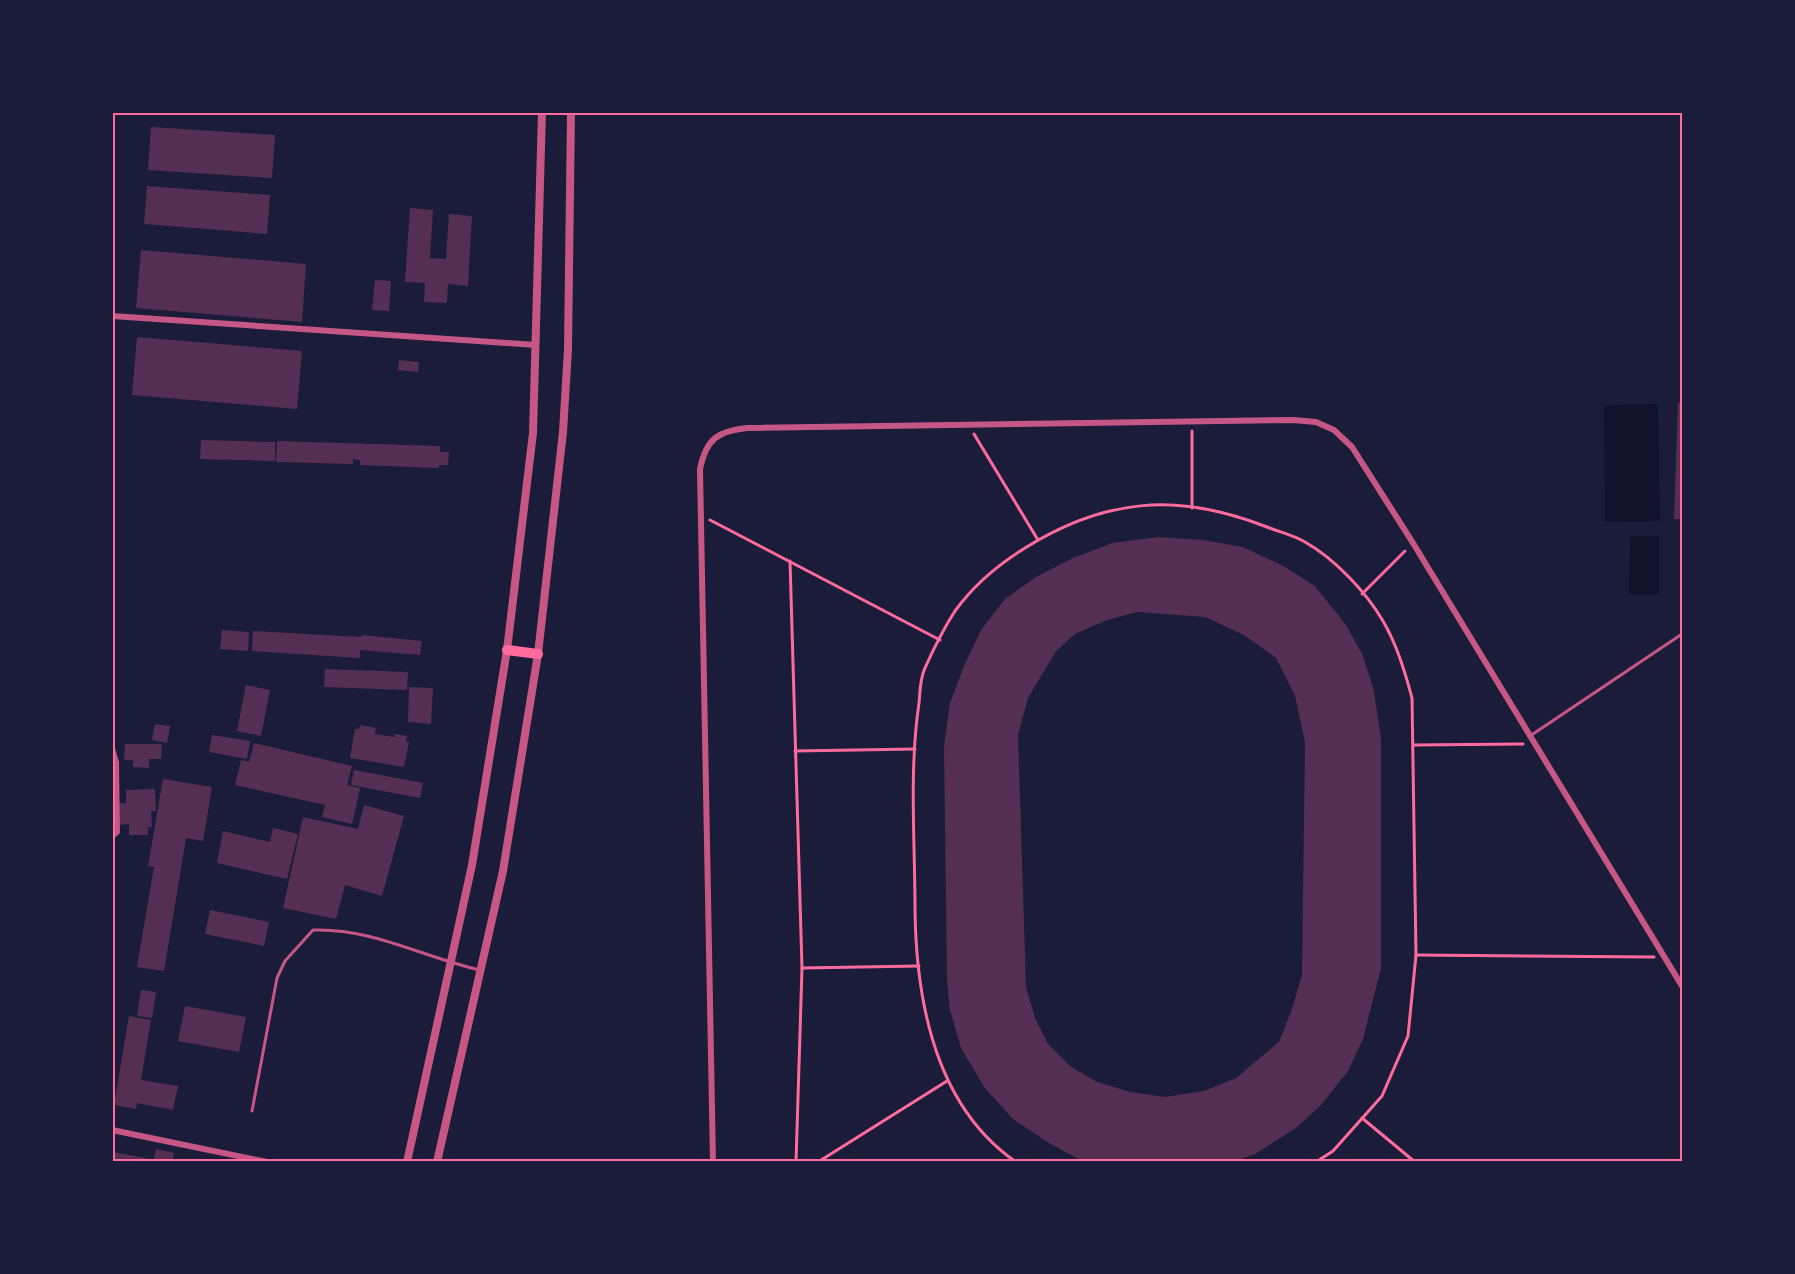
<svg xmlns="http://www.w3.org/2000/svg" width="1795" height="1274" font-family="'Source Sans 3',sans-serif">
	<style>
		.water { fill: #12122b }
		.building { fill: #542f53; fill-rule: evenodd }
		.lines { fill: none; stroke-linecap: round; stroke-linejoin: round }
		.path { stroke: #ff6b9d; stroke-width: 3 }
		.service { stroke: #c65784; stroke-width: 3 }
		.minor { stroke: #c65784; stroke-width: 6 }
		.tertiary { stroke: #c65784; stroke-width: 8 }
		.primary { stroke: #ff6b9d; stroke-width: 10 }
		.neatline { fill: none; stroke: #ff6b9d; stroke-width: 2 }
	</style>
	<rect width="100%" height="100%" fill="#1b1b3a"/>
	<g class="water">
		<polygon points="1658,404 1660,521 1605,522 1604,405"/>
		<polygon points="1630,536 1659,536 1659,595 1629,595"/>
	</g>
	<g class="building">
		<polygon points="151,127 275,135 272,178 148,170"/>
		<polygon points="147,186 270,195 267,234 144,224"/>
		<polygon points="410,208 433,210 430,258 446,259 449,214 472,216 468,286 448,284 447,303 424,302 425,283 405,282"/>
		<polygon points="141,250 306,264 302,322 136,308"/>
		<polygon points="375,280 391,281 389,311 372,310"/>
		<polygon points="137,337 302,351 297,409 132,395"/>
		<polygon points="399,360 419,362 418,372 398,370"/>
		<polygon points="1678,403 1682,403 1682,519 1674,519"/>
		<polygon points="201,440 275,442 275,461 200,459"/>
		<polygon points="277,441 440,446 440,452 449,452 448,465 439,465 439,468 360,465 360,460 353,459 353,464 276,462"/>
		<path d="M1159,537L1203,540L1243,547L1285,567L1315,586L1346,625L1363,656L1374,691L1381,739V968L1363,1039L1348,1071L1321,1105L1296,1128L1255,1154L1233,1162H1084L1049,1143L1013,1119L984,1087L961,1048L950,1010L947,982L944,746L950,703L964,666L981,630L1005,599L1036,577L1073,558L1112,543ZM1137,612L1205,617L1244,635L1276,658L1295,696L1305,742L1302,975L1292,1009L1279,1042L1236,1078L1204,1091L1165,1097L1130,1092L1097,1082L1070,1066L1048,1044L1035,1018L1026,987L1018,735L1028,698L1056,651L1075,634L1107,620Z"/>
		<polygon points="222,630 249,632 248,651 220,649"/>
		<polygon points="253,631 361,637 362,635 422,641 420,655 360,650 360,658 252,651"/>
		<polygon points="325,669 408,672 407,690 324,687"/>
		<polygon points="246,685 270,690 261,736 237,731"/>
		<polygon points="409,687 433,688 431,724 408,722"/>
		<polygon points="155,724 170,726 167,743 152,740"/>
		<polygon points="360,725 376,728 375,734 394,737 395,734 407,736 406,742 409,742 404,767 350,758 355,729 359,729"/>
		<polygon points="212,735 250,741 247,759 209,752"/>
		<polygon points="254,743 352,766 347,785 360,788 352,824 322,817 325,805 235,785 241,760 249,762"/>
		<polygon points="125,744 162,744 161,759 149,759 149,768 133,767 133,760 124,760"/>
		<polygon points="354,770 423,783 420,798 351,785"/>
		<polygon points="163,779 212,787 203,841 186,838 164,971 137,967 154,867 148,866"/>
		<polygon points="155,789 156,811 151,811 152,827 148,827 148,835 129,835 129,824 119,825 118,803 126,803 126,790"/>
		<polygon points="364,805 404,816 382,896 345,885 336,919 283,908 303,817 358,829"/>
		<polygon points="273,828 298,834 287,879 217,863 223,831 270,842"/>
		<polygon points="210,910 269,922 264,946 205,934"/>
		<polygon points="141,990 156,992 152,1018 137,1016"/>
		<polygon points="185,1006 246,1017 239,1052 178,1041"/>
		<polygon points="129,1016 151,1020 141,1080 178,1086 173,1110 137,1103 136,1109 114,1105"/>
		<polygon points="156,1149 174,1153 173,1162 153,1162"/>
		<polygon points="113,1152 151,1159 151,1162 112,1162"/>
	</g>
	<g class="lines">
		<g class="path">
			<polyline points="974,434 1038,540"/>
			<polyline points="1192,508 1192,431"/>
			<polyline points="710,520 940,640"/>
			<polyline points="790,561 802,968 796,1162"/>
			<polyline points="1362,594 1405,551"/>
			<polyline points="1414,745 1523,744"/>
			<polyline points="795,751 915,749"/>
			<polyline points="1416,955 1654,957"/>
			<polyline points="802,968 919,966"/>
			<polyline points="1362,1118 1415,1162"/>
			<polyline points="818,1162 947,1081"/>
			<path d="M1016,1162C935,1106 916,1002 915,909C915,841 909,770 919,703C920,692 920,678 925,668C933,650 944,628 955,611C973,586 999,564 1025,548C1105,498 1178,492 1267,527C1279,532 1293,535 1305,542C1335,559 1366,592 1383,621C1397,645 1405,672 1412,698L1416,955L1408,1036L1382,1096L1333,1151L1316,1162"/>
		</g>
		<g class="service">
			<polyline points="1530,736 1682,634"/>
			<path d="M252,1111L277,978L285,961L313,930C373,928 422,957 480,970"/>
		</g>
		<g class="minor">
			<polyline points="112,316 536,345"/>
			<polyline points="112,749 116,762 117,832 112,836"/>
			<polyline points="112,1130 267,1162"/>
			<path d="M713,1162L700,469C706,439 718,431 747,428L1293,420L1316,422L1334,430L1352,447L1413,543L1682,986"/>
		</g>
		<g class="tertiary">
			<polyline points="407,1162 472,865 507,650 533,433 542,112"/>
			<polyline points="437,1162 503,871 538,654 563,432 568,349 571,112"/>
		</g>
		<polyline class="primary" points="507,650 538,654"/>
	</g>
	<rect width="1795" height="1274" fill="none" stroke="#1b1b3a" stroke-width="228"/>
	<rect x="114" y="114" width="1567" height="1046" class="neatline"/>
</svg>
